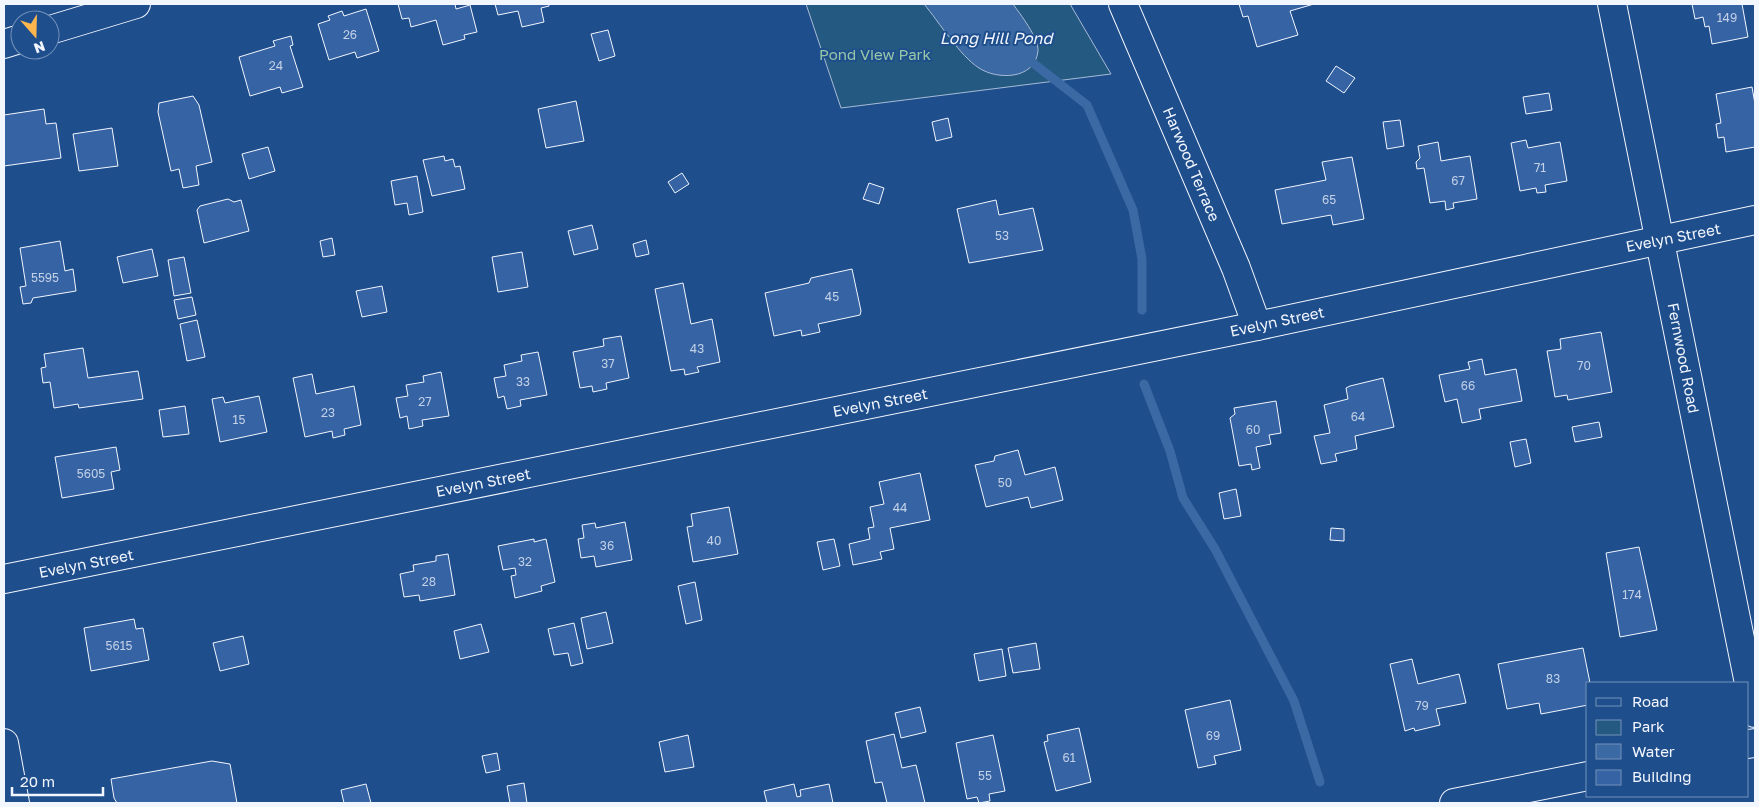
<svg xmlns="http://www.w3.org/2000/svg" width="1759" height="807" font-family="'Golos Text',sans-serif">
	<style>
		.green { fill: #245a82; stroke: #a8bbd7 }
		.water { fill: #3b69a3; stroke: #a8bbd7 }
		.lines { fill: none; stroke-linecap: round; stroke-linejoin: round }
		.stream { stroke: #3b69a3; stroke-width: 9 }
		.building { fill: #3563a3; stroke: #f2f6ff }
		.minor-casing { stroke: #f2f6ff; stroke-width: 30 }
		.major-casing { stroke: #f2f6ff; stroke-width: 30 }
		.minor { stroke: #1f4e8c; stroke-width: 28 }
		.major { stroke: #1f4e8c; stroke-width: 28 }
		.labels { text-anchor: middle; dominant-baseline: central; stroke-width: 4; stroke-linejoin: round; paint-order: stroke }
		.number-label { font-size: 12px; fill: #c3d1e8 }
		.park-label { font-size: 15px; fill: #97c8a6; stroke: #1f4e8c }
		.street-label { font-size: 15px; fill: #f2f6ff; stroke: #1f4e8c }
		.water-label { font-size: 16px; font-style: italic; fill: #f2f6ff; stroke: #1f4e8c }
	</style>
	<rect width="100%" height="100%" fill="#1f4e8c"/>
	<polygon class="green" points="806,4 1070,4 1111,74 841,108"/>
	<path class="water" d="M924,4H1013C1020,14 1039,38 1038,51C1035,80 997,80 979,68C960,56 939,22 924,4Z"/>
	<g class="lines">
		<g class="stream">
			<polyline points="1024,56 1087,105 1133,210 1142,259 1142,310"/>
			<polyline points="1144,384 1170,451 1183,498 1215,549 1294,701 1320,782"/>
		</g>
	</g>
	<g class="building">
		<polygon points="398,4 455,4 456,9 470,5 477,32 464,35 465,39 443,45 436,20 411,27 409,18 402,19"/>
		<polygon points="495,4 549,4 549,6 541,8 544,22 522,27 518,11 498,15"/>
		<polygon points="1239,4 1314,4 1290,11 1298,35 1257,47 1248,16 1243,17"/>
		<polygon points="1692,4 1742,4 1748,37 1712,44 1709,26 1705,27 1703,17 1695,19"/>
		<polygon points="366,9 379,51 357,58 355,52 329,60 318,24 330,20 328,16 342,11 344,16"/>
		<polygon points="608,30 615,56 599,61 591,34"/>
		<polygon points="291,36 293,45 290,46 303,87 282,93 280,87 250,96 239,57 275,46 273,41"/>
		<polygon points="1336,66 1355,78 1344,93 1326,81"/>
		<polygon points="1752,87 1755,104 1755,147 1726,152 1724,137 1718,138 1716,124 1721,123 1716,94"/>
		<polygon points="1549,93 1552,110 1526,114 1523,97"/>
		<polygon points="193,96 199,105 212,162 196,166 199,185 183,188 179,169 171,171 158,112 159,103"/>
		<polygon points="576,101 584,141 546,148 538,109"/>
		<polygon points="44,109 46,124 56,123 61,158 4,166 4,115"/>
		<polygon points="948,118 952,137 936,141 932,122"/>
		<polygon points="1400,120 1404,146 1387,149 1383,122"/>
		<polygon points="112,128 118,166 79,171 73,134"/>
		<polygon points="1526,140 1528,148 1560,142 1567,181 1545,185 1546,192 1537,193 1536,188 1520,191 1511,143"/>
		<polygon points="1438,142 1441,161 1470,156 1477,199 1453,203 1454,208 1446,210 1445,201 1430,203 1424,168 1417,169 1416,162 1420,158 1418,146"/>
		<polygon points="268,147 275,171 249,179 242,154"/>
		<polygon points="444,156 445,161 453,159 455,167 460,166 465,189 432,196 423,160"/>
		<polygon points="1352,157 1364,219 1333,225 1331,215 1282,224 1275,190 1326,180 1322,162"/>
		<polygon points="682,173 689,184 675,193 668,182"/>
		<polygon points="417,176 423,212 409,215 407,203 395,205 391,181"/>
		<polygon points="869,183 884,188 879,204 863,199"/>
		<polygon points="228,199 234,202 241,200 249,231 204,243 197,210 200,206"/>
		<polygon points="996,200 999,215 1033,208 1043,250 969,263 957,209"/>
		<polygon points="592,225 598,249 574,255 568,231"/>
		<polygon points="332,238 335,255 323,257 320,241"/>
		<polygon points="646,240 649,254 636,257 633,244"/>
		<polygon points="60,241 65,271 73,269 76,291 33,298 31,303 23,304 20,287 26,286 20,248"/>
		<polygon points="152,249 158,276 123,283 117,257"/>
		<polygon points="522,252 528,287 498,292 492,257"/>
		<polygon points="184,257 191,293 174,296 168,260"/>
		<polygon points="852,269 861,311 860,315 818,324 820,332 802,336 801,330 774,336 765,293 809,283 811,278"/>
		<polygon points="683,283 691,324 712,319 720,362 697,367 699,372 685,375 684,369 671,371 655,289"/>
		<polygon points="382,286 387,312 362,317 356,291"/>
		<polygon points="192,297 196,315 178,319 174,300"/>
		<polygon points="197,320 205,357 187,361 180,324"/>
		<polygon points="1601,332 1612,392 1568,400 1567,395 1555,397 1547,351 1561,349 1560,339"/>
		<polygon points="621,336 629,378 606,383 607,389 593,392 592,386 580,388 573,352 604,346 603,339"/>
		<polygon points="83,348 88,378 138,371 143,399 79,408 78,404 54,408 50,382 43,383 41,368 46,367 44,354"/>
		<polygon points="538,352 547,395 520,400 521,406 507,409 504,396 498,398 494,378 506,376 504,365 522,361 521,355"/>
		<polygon points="1482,359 1485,375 1516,369 1522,401 1479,409 1481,419 1462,423 1457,399 1445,402 1439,375 1470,369 1468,362"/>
		<polygon points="441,372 449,416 422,420 423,426 409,429 407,416 400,418 396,398 408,396 406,385 424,382 423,376"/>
		<polygon points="312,374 316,394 354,386 361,425 344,429 345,435 333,438 332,431 305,437 293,378"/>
		<polygon points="1383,378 1394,427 1355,436 1357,449 1335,454 1337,461 1321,464 1314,436 1330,433 1324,405 1348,399 1346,388 1350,386"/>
		<polygon points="259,396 267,432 220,442 212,399 223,397 225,403"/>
		<polygon points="1276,401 1281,433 1269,435 1271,444 1256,447 1260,468 1252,470 1251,464 1239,466 1230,418 1235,414 1234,408"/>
		<polygon points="185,406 189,434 163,437 159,410"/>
		<polygon points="1599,422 1602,437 1575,442 1572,427"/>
		<polygon points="1526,439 1531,463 1515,467 1510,442"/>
		<polygon points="116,447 120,470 111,472 114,489 62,498 55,457"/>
		<polygon points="1018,450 1025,475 1055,467 1063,500 1031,508 1028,497 986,507 975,465 994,461 995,456"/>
		<polygon points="920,473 930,520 890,528 894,549 880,552 882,559 853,565 849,544 870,539 868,528 874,527 870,507 884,504 879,482"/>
		<polygon points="1236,489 1241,516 1224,519 1219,493"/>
		<polygon points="729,507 738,554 693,562 687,527 693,526 691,514"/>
		<polygon points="625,522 632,560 596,567 594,556 581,558 578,539 584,538 582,525 595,523 596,528"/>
		<polygon points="1331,528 1344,529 1344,541 1330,540"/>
		<polygon points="534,539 534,542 546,539 555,582 541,586 542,591 515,598 511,576 516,575 515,568 503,570 498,546"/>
		<polygon points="834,539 840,566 823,570 817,542"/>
		<polygon points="1639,547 1657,630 1620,637 1606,553"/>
		<polygon points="448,554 455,595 420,601 419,595 404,597 400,574 414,571 413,565 436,561 436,556"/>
		<polygon points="695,582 702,620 686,624 678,586"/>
		<polygon points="606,612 613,643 587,649 581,618"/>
		<polygon points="134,619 136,629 143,628 149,660 91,671 84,628"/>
		<polygon points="574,623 583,663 571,666 568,653 554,655 548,629"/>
		<polygon points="481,624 489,652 460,659 454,631"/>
		<polygon points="243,636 249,664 220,671 213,643"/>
		<polygon points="1036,643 1040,669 1013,673 1008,648"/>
		<polygon points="1583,648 1590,683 1588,683 1588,705 1541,714 1539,703 1507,709 1498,664"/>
		<polygon points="1002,649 1006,676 979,681 974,654"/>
		<polygon points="1412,659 1418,684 1459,674 1466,703 1436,709 1440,725 1415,731 1414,728 1405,731 1390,664"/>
		<polygon points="1230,700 1241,750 1214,756 1216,764 1198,768 1185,710"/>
		<polygon points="920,707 926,732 901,738 895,713"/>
		<polygon points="1079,728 1091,782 1056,791 1044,742 1048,741 1047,735"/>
		<polygon points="894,734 902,768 916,765 925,803 887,803 882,782 875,783 866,741"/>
		<polygon points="688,735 694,767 665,772 659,742"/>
		<polygon points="993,735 1005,791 989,794 990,801 979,803 977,797 967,799 956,743"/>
		<polygon points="497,753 500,770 486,773 482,756"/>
		<polygon points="212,761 230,764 237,803 117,803 114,798 111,779"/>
		<polygon points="524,783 527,803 510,803 507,786"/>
		<polygon points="366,784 371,803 344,803 341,790"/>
		<polygon points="794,784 797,797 801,796 800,790 829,784 833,803 767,803 764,791"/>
	</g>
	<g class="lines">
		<g class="minor-casing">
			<g id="minor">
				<polyline points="1123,4 1236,268 1257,326"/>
				<polyline points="1612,4 1755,713"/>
				<polyline points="50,30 136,4"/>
				<polyline points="4,44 20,39"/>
				<polyline points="4,579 1257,326 1755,220"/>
				<polyline points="1748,744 1755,743"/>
				<polyline points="1454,803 1588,776"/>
			</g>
		</g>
		<g class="major-casing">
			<polyline id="major" points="4,743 15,803"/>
		</g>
		<use href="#minor" class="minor"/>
		<use href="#major" class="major"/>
	</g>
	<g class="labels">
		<g class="number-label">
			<text x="1727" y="17">149</text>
			<text x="350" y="34">26</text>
			<text x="276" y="65">24</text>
			<text x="1540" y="167">71</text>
			<text x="1458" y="180">67</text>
			<text x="1329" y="199">65</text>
			<text x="1002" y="235">53</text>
			<text x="45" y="277">5595</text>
			<text x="832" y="296">45</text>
			<text x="697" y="348">43</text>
			<text x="608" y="363">37</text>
			<text x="1584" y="365">70</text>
			<text x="523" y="381">33</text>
			<text x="1468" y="385">66</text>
			<text x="425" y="401">27</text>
			<text x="328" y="412">23</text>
			<text x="1358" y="416">64</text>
			<text x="239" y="419">15</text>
			<text x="1253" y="429">60</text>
			<text x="91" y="473">5605</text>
			<text x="1005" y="482">50</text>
			<text x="900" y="507">44</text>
			<text x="714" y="540">40</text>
			<text x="607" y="545">36</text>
			<text x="525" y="561">32</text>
			<text x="429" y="581">28</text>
			<text x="1632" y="594">174</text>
			<text x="119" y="645">5615</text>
			<text x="1553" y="678">83</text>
			<text x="1422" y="705">79</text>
			<text x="1213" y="735">69</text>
			<text x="1069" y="757">61</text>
			<text x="985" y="775">55</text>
		</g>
		<g class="park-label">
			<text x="875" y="54">Pond View Park</text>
		</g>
		<g class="street-label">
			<text transform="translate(1192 164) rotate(67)">Harwood Terrace</text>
			<text transform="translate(1673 237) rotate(-11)">Evelyn Street</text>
			<text transform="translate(1277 321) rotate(-12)">Evelyn Street</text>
			<text transform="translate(1684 358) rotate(79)">Fernwood Road</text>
			<text transform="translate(880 402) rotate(-11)">Evelyn Street</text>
			<text transform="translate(483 482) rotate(-11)">Evelyn Street</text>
			<text transform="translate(86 563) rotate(-11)">Evelyn Street</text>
		</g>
		<g class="water-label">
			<text x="996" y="38">Long Hill Pond</text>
		</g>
	</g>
	<rect width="1759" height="807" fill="none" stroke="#f2f6ff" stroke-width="10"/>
	<rect x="1586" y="682" width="162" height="115" fill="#1f4e8c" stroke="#7391ba"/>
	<rect x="1596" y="698" width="25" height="8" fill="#1f4e8c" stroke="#7391ba"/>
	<text x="1632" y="707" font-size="15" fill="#f2f6ff">Road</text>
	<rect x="1596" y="720" width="25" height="15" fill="#245a82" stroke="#7391ba"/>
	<text x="1632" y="732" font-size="15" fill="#f2f6ff">Park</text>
	<rect x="1596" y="744" width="25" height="15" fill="#3b69a3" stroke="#7391ba"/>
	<text x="1632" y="757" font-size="15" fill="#f2f6ff">Water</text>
	<rect x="1596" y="770" width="25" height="15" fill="#3563a3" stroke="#7391ba"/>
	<text x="1632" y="782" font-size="15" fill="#f2f6ff">Building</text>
	<g transform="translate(35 35) rotate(160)"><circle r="24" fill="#1f4e8c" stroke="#7391ba"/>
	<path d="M0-4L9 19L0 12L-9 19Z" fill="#ffb74d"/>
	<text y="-8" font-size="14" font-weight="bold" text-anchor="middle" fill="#f2f6ff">N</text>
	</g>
	<path d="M12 787v8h91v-8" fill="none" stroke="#f2f6ff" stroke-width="2.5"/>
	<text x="20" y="787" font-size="15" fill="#f2f6ff" stroke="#1f4e8c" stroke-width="4" paint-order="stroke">20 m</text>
</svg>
